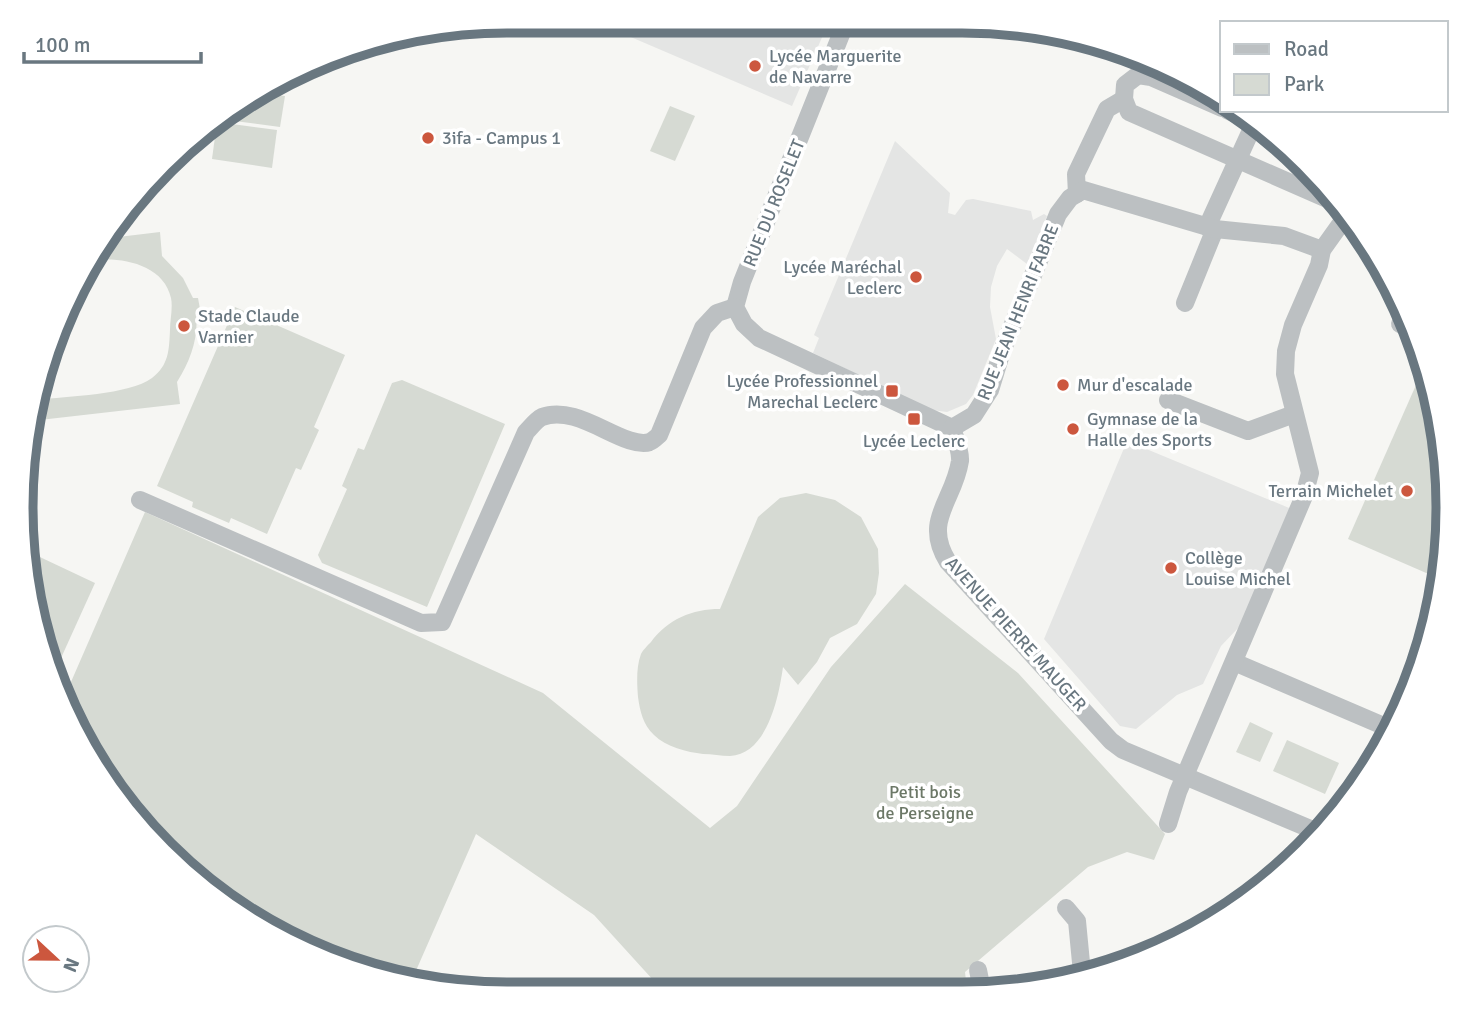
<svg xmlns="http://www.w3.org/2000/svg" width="1469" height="1015" font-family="Signika,sans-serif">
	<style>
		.built { fill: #e4e5e4 }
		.green { fill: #d6dad3 }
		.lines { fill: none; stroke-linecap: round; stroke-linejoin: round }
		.minor { stroke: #bcc0c2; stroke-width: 18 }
		.poi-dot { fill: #cc573e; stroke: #fff; stroke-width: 2.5 }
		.labels { text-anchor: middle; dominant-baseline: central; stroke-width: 7; stroke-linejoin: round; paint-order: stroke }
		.poi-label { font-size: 18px; fill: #697780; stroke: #fff; text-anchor: start }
		.street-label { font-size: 18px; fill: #697780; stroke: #fff }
		.park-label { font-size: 18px; fill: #6c7867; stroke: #fff }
		.rim { fill: none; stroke: #697780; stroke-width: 9 }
	</style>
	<rect width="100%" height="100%" fill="#f6f6f3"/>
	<g class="built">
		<polygon points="598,23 827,26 792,106"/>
		<polygon points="895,141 950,193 948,213 955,215 966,200 973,199 1031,211 1033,220 1044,214 1047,216 1027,264 1007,249 997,266 991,287 990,307 996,339 973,395 966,404 947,412 932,410 813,353 819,338 814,335"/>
		<polygon points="1127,441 1294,510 1241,625 1221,646 1203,684 1177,695 1136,729 1120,726 1044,639"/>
	</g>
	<g class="green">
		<polygon points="260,93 285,96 280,127 219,119 238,103"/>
		<polygon points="670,106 695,116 675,161 650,151"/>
		<polygon points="217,122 277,130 272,168 212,159"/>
		<path d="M160,232L162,256L183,278L193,298H198L200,309L196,310C199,338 191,359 177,382L180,404L31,421L37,400C67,396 129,395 152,378C169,365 169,350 170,330C170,320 173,308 171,298C164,265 123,257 96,260L110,238Z"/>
		<polygon points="235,307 345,355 314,427 319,430 301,470 296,468 267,534 231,518 229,523 192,507 193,502 157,486"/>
		<polygon points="402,380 505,424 427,607 322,563 318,555 347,489 342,486 358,448 364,450 392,383"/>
		<polygon points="1416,385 1432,392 1444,444 1447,539 1440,579 1348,539"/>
		<path d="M806,493L835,500L861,517L878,549L879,573L876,594L857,624L830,638L817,662L798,685L783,667C779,695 768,754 730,756C721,756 712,754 703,754C687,752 666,747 654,735C643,725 640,711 638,697C637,684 636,667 641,654C643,650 648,645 651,642C668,619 692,609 720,609L758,517L780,498Z"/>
		<path d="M145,512L543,693L710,828L737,806L831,667L905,584L1018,673L1165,834L1154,860L1127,852L1088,867L965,972L967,990L664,992L594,915L476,834L411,982C311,966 211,904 143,830C128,813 117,791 104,772C87,746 73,729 64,698Z"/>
		<polygon points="25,550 95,583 61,658 50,653 25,571"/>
		<polygon points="1250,722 1273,733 1260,762 1236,752"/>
		<polygon points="1287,740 1339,763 1325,794 1273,771"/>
	</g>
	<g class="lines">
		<g class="minor">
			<polyline points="844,27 742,282 735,307 744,324 759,338 952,428"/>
			<polyline points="1222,108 1151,77 1138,75 1125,85 1124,99 1129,112 1341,205"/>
			<polyline points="1227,110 1242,117"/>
			<polyline points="1077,194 1076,174 1107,109 1124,99"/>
			<polyline points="1207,227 1253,126"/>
			<polyline points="1185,303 1215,229"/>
			<polyline points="1400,324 1412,330"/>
			<polyline points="1423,375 1426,369"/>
			<polyline points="1168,400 1248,431 1294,414"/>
			<path d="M952,428C955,438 961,451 960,461C954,501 922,520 948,562L1111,741L1123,750L1320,833"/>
			<polyline points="952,428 974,415 990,390 1002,351 1058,214 1070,198 1083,190 1215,229 1284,236 1322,250"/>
			<path d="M140,500L421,623L442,622L526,432C531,427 536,420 542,417C579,403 623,450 650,442C651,442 658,436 659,435L703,328L717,313L735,307"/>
			<polyline points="1234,662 1393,730"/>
			<polyline points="1168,824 1178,792 1304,496 1310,473 1285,374 1286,351 1293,325 1319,265 1322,250 1347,215"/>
			<polyline points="1066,908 1077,921 1082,973"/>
			<polyline points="978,970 982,990"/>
		</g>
	</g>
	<g class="poi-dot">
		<circle cx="755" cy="66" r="7"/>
		<circle cx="428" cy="138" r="7"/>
		<circle cx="916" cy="277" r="7"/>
		<circle cx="184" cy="326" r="7"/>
		<circle cx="1063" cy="385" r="7"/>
		<rect x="885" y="384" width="14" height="14" rx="3.5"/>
		<rect x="907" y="412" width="14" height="14" rx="3.5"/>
		<circle cx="1073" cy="429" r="7"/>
		<circle cx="1407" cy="491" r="7"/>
		<circle cx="1171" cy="568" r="7"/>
	</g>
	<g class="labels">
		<g class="poi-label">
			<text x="769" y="56">Lycée Marguerite<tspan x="769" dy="21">de Navarre</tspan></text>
			<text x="442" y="138">3ifa - Campus 1</text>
			<text x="902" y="267" text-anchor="end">Lycée Maréchal<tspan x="902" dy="21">Leclerc</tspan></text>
			<text x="198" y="316">Stade Claude<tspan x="198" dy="21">Varnier</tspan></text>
			<text x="878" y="381" text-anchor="end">Lycée Professionnel<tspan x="878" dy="21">Marechal Leclerc</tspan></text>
			<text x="1077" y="385">Mur d'escalade</text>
			<text x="1087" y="419">Gymnase de la<tspan x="1087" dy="21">Halle des Sports</tspan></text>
			<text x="914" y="441" text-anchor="middle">Lycée Leclerc</text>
			<text x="1393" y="491" text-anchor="end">Terrain Michelet</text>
			<text x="1185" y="558">Collège<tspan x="1185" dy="21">Louise Michel</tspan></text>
		</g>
		<g class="street-label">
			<text transform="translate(774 203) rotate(-68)">RUE DU ROSELET</text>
			<text transform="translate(1018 312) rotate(-68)">RUE JEAN HENRI FABRE</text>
			<text transform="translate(1016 634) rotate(48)">AVENUE PIERRE MAUGER</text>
		</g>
		<g class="park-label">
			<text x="925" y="792">Petit bois<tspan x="925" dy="21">de Perseigne</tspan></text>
		</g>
	</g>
	<path d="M0 0H1469V1015H0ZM507 33H962A474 474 0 0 1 1436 507V508A474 474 0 0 1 962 982H507A474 474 0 0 1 33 508V507A474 474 0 0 1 507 33Z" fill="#fff" fill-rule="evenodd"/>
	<path class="rim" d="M507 33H962A474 474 0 0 1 1436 507V508A474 474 0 0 1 962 982H507A474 474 0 0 1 33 508V507A474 474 0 0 1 507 33Z"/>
	<rect x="1220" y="21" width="228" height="91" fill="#ffffff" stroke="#c3c9cc" stroke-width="2"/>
	<rect x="1234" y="44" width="35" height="10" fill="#bcc0c2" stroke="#c3c9cc" stroke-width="2"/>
	<text x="1284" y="56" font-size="21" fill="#697780">Road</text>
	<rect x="1234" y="74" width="35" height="21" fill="#d6dad3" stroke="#c3c9cc" stroke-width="2"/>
	<text x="1284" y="91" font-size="21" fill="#697780">Park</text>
	<g transform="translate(56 959) rotate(112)"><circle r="33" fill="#ffffff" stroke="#c3c9cc" stroke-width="2"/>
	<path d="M0-5L12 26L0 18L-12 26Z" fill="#cc573e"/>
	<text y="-10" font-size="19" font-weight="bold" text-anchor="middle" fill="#697780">N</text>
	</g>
	<path d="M24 52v10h177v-10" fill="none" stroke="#697780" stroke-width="3.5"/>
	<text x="35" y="52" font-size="21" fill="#697780" stroke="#ffffff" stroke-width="5" paint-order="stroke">100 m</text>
</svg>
